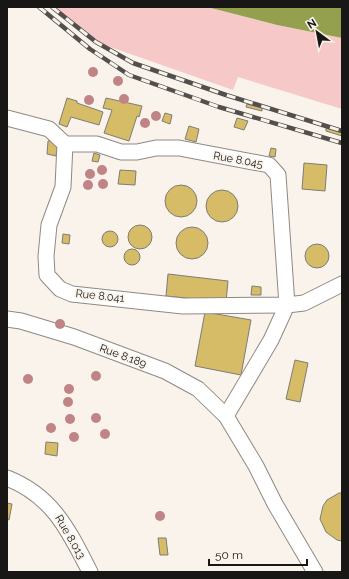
<svg xmlns="http://www.w3.org/2000/svg" width="349" height="579" font-family="Raleway,sans-serif">
	<style>
		.green { fill: #f6c9c8 }
		.water { fill: #94a04e }
		.building { fill: #d7bc68; stroke: #7e7c75 }
		.lines { fill: none; stroke-linecap: round; stroke-linejoin: round }
		.minor-casing { stroke: #8f8983; stroke-width: 17 }
		.minor { stroke: #fff; stroke-width: 15 }
		.rail-casing { stroke: #524f4c; stroke-width: 4.5 }
		.rail { stroke: #f9f3ec; stroke-width: 3; stroke-dasharray: 9; stroke-linecap: butt }
		.tree { fill: #c08487 }
		.labels { text-anchor: middle; dominant-baseline: central; stroke-width: 3.5; stroke-linejoin: round; paint-order: stroke }
		.street-label { font-size: 11px; fill: #191715; stroke: #f9f3ec }
	</style>
	<rect width="100%" height="100%" fill="#f9f3ec"/>
	<polygon class="green" points="52,7 207,7 277,25 342,38 342,109 238,77 233,90 96,42"/>
	<polygon class="water" points="207,7 342,7 342,38 277,25"/>
	<g class="building">
		<polygon points="67,98 77,101 77,103 103,112 99,125 71,117 67,127 59,124"/>
		<polygon points="106,98 142,106 139,117 137,116 129,141 104,133 112,110 103,108"/>
		<polygon points="247,104 262,108 262,111 246,107"/>
		<polygon points="165,113 172,115 170,124 162,121"/>
		<polygon points="237,118 248,121 244,130 234,127"/>
		<polygon points="189,126 199,129 196,142 185,139"/>
		<polygon points="326,128 342,132 342,136 326,131"/>
		<polygon points="48,141 58,141 56,156 47,154"/>
		<polygon points="271,148 276,149 275,157 269,156"/>
		<polygon points="94,153 100,155 98,162 92,161"/>
		<polygon points="304,163 327,165 325,191 302,189"/>
		<polygon points="120,170 136,171 135,185 118,184"/>
		<circle cx="181" cy="201" r="16"/>
		<circle cx="222" cy="206" r="16"/>
		<circle cx="140" cy="237" r="12"/>
		<circle cx="192" cy="243" r="16"/>
		<circle cx="110" cy="239" r="8"/>
		<polygon points="63,234 70,235 69,244 62,243"/>
		<circle cx="317" cy="256" r="12"/>
		<circle cx="132" cy="257" r="8"/>
		<polygon points="168,274 228,281 226,302 166,296"/>
		<polygon points="252,286 261,287 261,295 251,295"/>
		<polygon points="205,312 251,320 241,375 195,366"/>
		<polygon points="295,360 308,363 300,402 286,399"/>
		<polygon points="46,442 58,443 57,456 45,454"/>
		<polygon points="339,493 342,493 342,541 337,540 326,532 320,519 323,506 327,500"/>
		<polygon points="7,503 12,504 9,520 7,519"/>
		<polygon points="158,538 166,538 168,555 160,555"/>
	</g>
	<g class="lines">
		<g class="minor-casing">
			<g id="minor">
				<polyline points="7,118 49,129 65,144 63,187 49,225 46,256 47,275 60,289 72,294 183,306 287,305 278,175 269,165 179,148 156,148 137,152 121,152 97,144 65,144"/>
				<polyline points="7,319 21,321 74,337 165,371 198,389 226,416 256,466 275,504 315,572"/>
				<polyline points="226,416 271,340 287,305 304,303 342,284"/>
				<path d="M7,478C53,496 69,531 90,572"/>
			</g>
		</g>
		<use href="#minor" class="minor"/>
		<g class="rail-casing">
			<g id="rail">
				<polyline points="39,7 90,49 129,75 219,107 342,143"/>
				<polyline points="52,7 96,42 133,63 226,95 342,131"/>
			</g>
		</g>
		<use href="#rail" class="rail"/>
	</g>
	<g class="tree">
		<circle cx="93" cy="72" r="5"/>
		<circle cx="118" cy="81" r="5"/>
		<circle cx="124" cy="99" r="5"/>
		<circle cx="89" cy="100" r="5"/>
		<circle cx="156" cy="116" r="5"/>
		<circle cx="145" cy="123" r="5"/>
		<circle cx="102" cy="170" r="5"/>
		<circle cx="90" cy="174" r="5"/>
		<circle cx="103" cy="184" r="5"/>
		<circle cx="88" cy="185" r="5"/>
		<circle cx="60" cy="324" r="5"/>
		<circle cx="96" cy="376" r="5"/>
		<circle cx="28" cy="379" r="5"/>
		<circle cx="69" cy="389" r="5"/>
		<circle cx="68" cy="402" r="5"/>
		<circle cx="96" cy="418" r="5"/>
		<circle cx="70" cy="419" r="5"/>
		<circle cx="51" cy="428" r="5"/>
		<circle cx="105" cy="434" r="5"/>
		<circle cx="74" cy="437" r="5"/>
		<circle cx="160" cy="516" r="5"/>
	</g>
	<g class="labels">
		<g class="street-label">
			<text transform="translate(238 160) rotate(10)">Rue 8.045</text>
			<text transform="translate(100 296) rotate(6)">Rue 8.041</text>
			<text transform="translate(123 356) rotate(20)">Rue 8.189</text>
			<text transform="translate(70 537) rotate(60)">Rue 8.013</text>
		</g>
	</g>
	<rect width="349" height="579" fill="none" stroke="#191715" stroke-width="16"/>
	<g transform="translate(317 32) rotate(328)" stroke="#f9f3ec" stroke-width="3" paint-order="stroke">
	<path d="M0-3L7 15L0 10L-7 15Z" fill="#191715"/>
	<text y="-6" font-size="11" font-weight="bold" text-anchor="middle" fill="#191715">N</text>
	</g>
	<path d="M209 559v6h98v-6" fill="none" stroke="#191715" stroke-width="2"/>
	<text x="215" y="559" font-size="12" fill="#191715" stroke="#f9f3ec" stroke-width="3" paint-order="stroke">50 m</text>
</svg>
